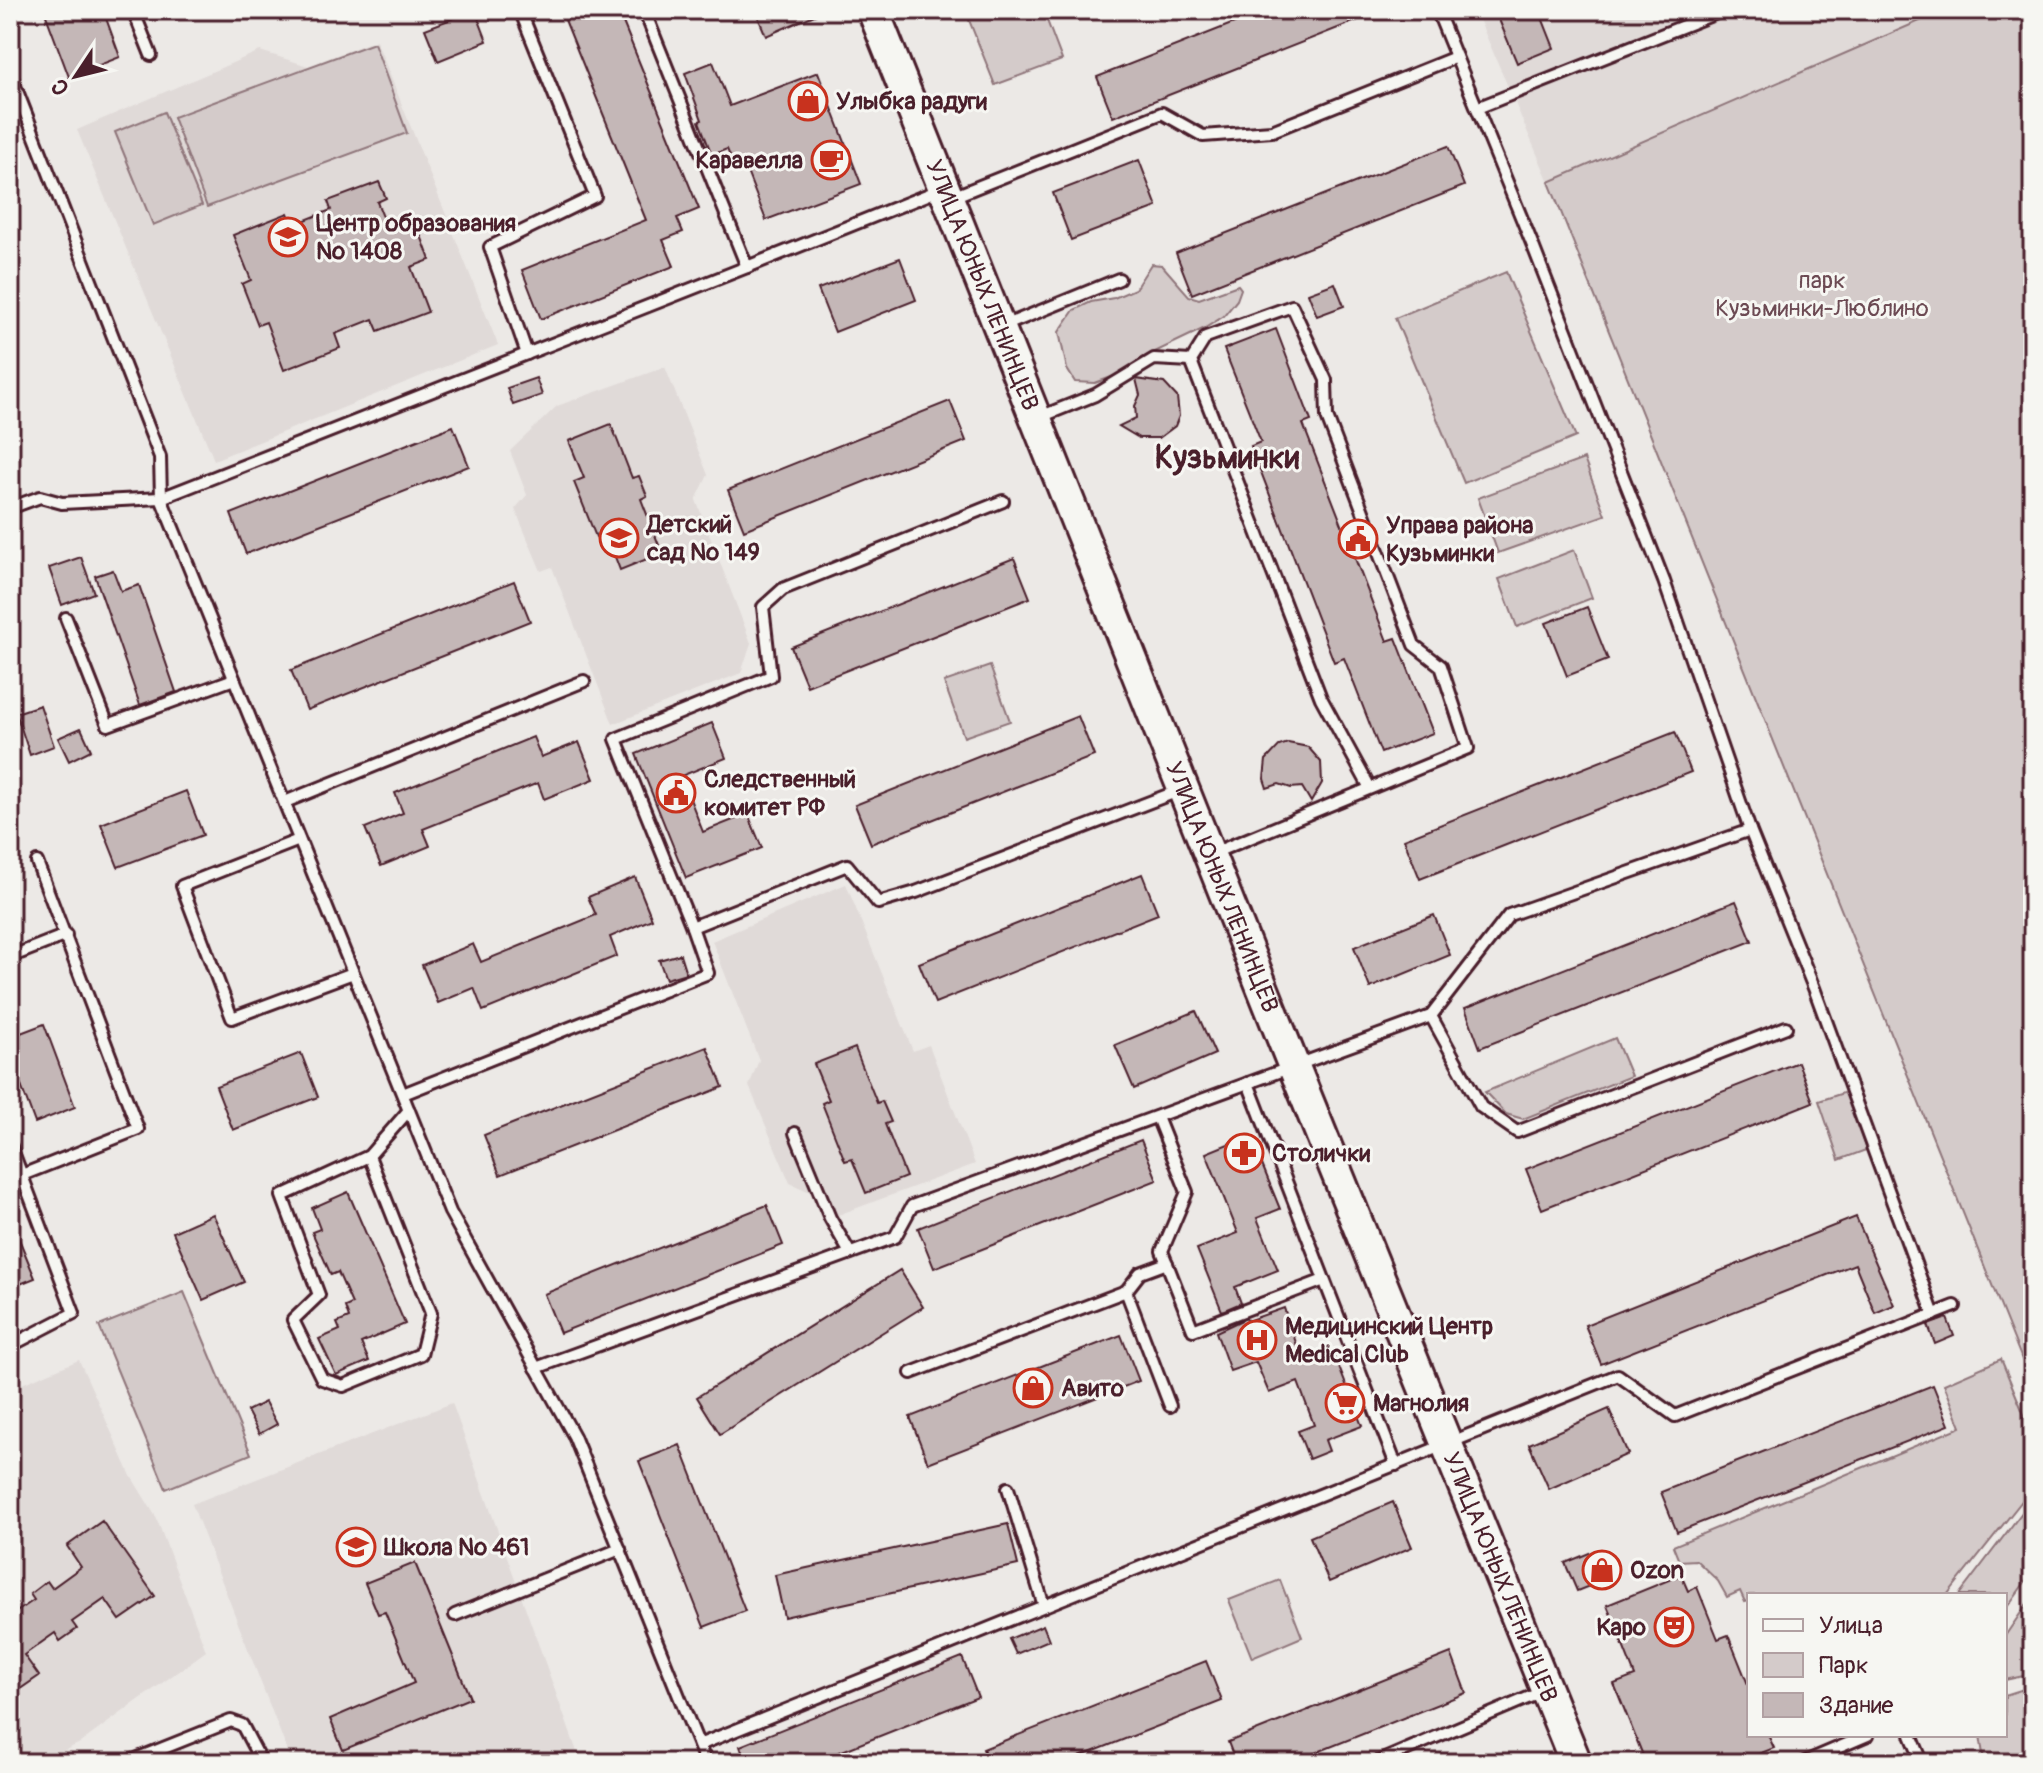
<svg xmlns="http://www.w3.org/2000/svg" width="2043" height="1773" font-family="Pangolin,sans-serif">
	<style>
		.built { fill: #e0dad8 }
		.green { fill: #d4cbca; stroke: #8f757a; stroke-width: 2 }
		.building { fill: #c4b7b7; stroke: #4a1f2b; stroke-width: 2 }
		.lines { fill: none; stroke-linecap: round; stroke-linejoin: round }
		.lane-casing { stroke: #4a1f2b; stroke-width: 16 }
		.secondary-casing { stroke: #4a1f2b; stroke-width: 36 }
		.lane { stroke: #f6f6f2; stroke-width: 10 }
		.secondary { stroke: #f6f6f2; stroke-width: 30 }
		.labels { text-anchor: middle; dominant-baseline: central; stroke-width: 6; stroke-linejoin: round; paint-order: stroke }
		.poi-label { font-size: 24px; font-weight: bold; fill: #4a1f2b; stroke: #f6f6f2; text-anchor: start }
		.park-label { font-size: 24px; fill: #6c4a53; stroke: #f6f6f2 }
		.street-label { font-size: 24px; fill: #4a1f2b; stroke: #f6f6f2 }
		.district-label { font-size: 32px; font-weight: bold; fill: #4a1f2b; stroke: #f6f6f2 }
	</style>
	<rect width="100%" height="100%" fill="#ece9e6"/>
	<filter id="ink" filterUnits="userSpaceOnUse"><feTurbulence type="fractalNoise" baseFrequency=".0125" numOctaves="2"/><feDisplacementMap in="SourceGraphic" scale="16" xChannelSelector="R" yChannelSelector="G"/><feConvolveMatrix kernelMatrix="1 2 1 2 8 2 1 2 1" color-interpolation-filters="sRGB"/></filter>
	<g filter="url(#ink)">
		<g class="built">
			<polygon points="1475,10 1945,10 1549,182"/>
			<polygon points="376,40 498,345 214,460 77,130 260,51 308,66"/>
			<polygon points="665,367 708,475 696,500 751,643 741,673 613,724 552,567 541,571 515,509 527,495 510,451 557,406"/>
			<polygon points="846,884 913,1051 929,1045 975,1164 822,1221 810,1192 790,1183 749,1086 759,1060 712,941"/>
			<polygon points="79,1360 131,1476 156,1517 206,1651 80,1743 39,1763 10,1763 10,1389"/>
			<polygon points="452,1403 581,1763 292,1763 192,1504"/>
		</g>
		<g class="green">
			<polygon points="965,10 1043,10 1062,60 995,85"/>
			<polygon points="1945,10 2033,10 2033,1387 1549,182"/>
			<polygon points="374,43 407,133 207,207 173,117"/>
			<polygon points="164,112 202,205 153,225 115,132"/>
			<polygon points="1151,264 1162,265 1189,296 1199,299 1238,285 1241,289 1237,300 1224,316 1205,328 1142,358 1117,375 1095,383 1075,382 1067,369 1059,332 1074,310 1091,302 1114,298 1135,289"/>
			<polygon points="1506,272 1576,437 1464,483 1395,318"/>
			<polygon points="1584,459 1605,515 1498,553 1478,498"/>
			<polygon points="1574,550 1592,598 1517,627 1499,579"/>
			<polygon points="990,666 1010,721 964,737 944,682"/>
			<polygon points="1615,1038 1631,1076 1523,1119 1506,1114 1485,1092"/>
			<polygon points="1846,1092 1866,1150 1839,1160 1819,1101"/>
			<polygon points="184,1292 251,1454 166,1489 99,1326"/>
			<polygon points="2001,1359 2025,1417 2033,1423 2033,1487 1947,1595 1749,1595 1749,1601 1745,1602 1740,1591 1727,1597 1718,1581 1696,1560 1679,1561 1673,1546 1961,1427 1944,1384"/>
			<polygon points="2033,1498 2033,1571 2005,1610 2005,1595 1959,1595"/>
			<polygon points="1280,1580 1302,1637 1252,1658 1229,1600"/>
			<polygon points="2033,1595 2033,1674 2005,1680 2005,1636"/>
			<polygon points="2033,1686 2033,1753 1984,1761 1980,1735 2005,1735 2005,1695"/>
		</g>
		<g class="building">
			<polygon points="44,10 103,10 120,57 69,77"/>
			<polygon points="475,10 487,41 438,61 425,29"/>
			<polygon points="561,10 618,10 699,209 677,218 683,232 663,240 674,266 541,319 522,270 646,220"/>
			<polygon points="755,10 826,10 766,36"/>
			<polygon points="1267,10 1381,11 1113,117 1097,77"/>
			<polygon points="1495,10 1539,10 1554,48 1517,63"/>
			<polygon points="713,62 730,106 818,72 861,184 766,220 745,167 736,171 727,149 712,155 699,121 702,120 685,73"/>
			<polygon points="1448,146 1464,186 1192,294 1176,253"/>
			<polygon points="1139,160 1157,207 1071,240 1053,193"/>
			<polygon points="379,182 386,198 377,202 389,232 416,222 430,260 411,267 428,312 378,331 373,319 335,334 340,348 284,370 266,322 258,325 242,284 251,280 233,235 288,213 293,225 331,210 328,201"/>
			<polygon points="900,258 916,300 835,332 818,289"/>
			<polygon points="1335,283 1344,306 1317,316 1308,293"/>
			<polygon points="1276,329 1311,421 1303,424 1387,641 1396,638 1433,733 1381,753 1344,658 1334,662 1251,446 1261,442 1224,349"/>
			<polygon points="536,378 542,395 513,405 507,388"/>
			<polygon points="1136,379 1164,383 1177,397 1179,416 1175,426 1159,438 1139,438 1119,426 1136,418 1135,406 1140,395"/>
			<polygon points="950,401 966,441 744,530 728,490"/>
			<polygon points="611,424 632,478 639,476 647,496 641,499 662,553 620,570 606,533 596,537 574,482 584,478 569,441"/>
			<polygon points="453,426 469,466 246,554 231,514"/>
			<polygon points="81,557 94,593 62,605 49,568"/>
			<polygon points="1014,558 1030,598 807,686 791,647"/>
			<polygon points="113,570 121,591 139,585 176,692 140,705 95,576"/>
			<polygon points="514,581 530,621 307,710 291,670"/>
			<polygon points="1587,607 1608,660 1567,676 1546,623"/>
			<polygon points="40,705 54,746 30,755 16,713"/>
			<polygon points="1078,716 1094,756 871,844 855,805"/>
			<polygon points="712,723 726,758 681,776 703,832 748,814 762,848 686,878 636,754"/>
			<polygon points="81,728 91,750 69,761 58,738"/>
			<polygon points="1675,732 1691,772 1420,879 1404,839"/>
			<polygon points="533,737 541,757 579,742 594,779 544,799 538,783 423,829 430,846 381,866 365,828 403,813 395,793"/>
			<polygon points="1288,743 1308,747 1321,762 1322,783 1311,802 1302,787 1291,788 1279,784 1267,788 1264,779 1266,760 1279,746"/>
			<polygon points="186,791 203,835 118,867 101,824"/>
			<polygon points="1142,874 1158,914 935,1003 919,963"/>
			<polygon points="635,877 652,919 610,937 617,956 483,1011 474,988 438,1003 422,965 473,944 481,962 596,915 588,897"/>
			<polygon points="1736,901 1752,941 1480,1048 1465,1008"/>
			<polygon points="1434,915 1450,955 1370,988 1354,947"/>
			<polygon points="680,954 686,973 666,979 659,960"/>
			<polygon points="1196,1011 1215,1054 1134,1089 1115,1045"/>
			<polygon points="44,1024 75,1107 35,1123 10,1056 10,1037"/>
			<polygon points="707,1047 723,1087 500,1175 484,1135"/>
			<polygon points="855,1048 877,1103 882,1101 891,1122 885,1124 906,1177 866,1193 852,1159 845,1161 822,1103 829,1100 814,1064"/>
			<polygon points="301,1053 318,1097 233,1130 216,1086"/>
			<polygon points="1798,1062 1813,1102 1542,1209 1526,1169"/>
			<polygon points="1250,1135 1280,1209 1257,1218 1278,1270 1235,1287 1241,1303 1222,1311 1197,1249 1238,1233 1206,1153"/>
			<polygon points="1141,1140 1157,1180 934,1268 918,1228"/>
			<polygon points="348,1192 405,1324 361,1343 369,1361 336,1375 319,1339 340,1330 337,1323 349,1318 345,1307 352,1304 338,1272 331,1275 312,1232 320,1229 312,1208"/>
			<polygon points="767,1205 783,1245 560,1333 544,1294"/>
			<polygon points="213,1214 244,1282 203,1300 173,1232"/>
			<polygon points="10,1217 35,1278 10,1288"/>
			<polygon points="1856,1217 1894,1305 1875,1313 1855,1264 1601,1364 1585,1325"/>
			<polygon points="900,1270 923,1307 720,1434 697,1397"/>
			<polygon points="1284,1308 1303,1363 1333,1352 1362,1426 1325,1440 1329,1451 1309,1459 1298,1431 1314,1425 1298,1382 1269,1393 1256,1362 1230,1371 1216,1332 1246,1318 1247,1321"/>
			<polygon points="1947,1318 1954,1336 1935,1344 1928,1325"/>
			<polygon points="1121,1335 1139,1381 928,1463 910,1417"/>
			<polygon points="1933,1385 1949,1425 1677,1532 1661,1492"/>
			<polygon points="265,1402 277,1424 259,1434 247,1411"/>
			<polygon points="1609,1409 1628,1454 1549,1489 1529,1444"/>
			<polygon points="680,1445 745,1611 704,1627 639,1461"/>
			<polygon points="1393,1502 1412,1547 1329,1582 1310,1537"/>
			<polygon points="102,1521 155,1596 120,1620 105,1599 72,1622 77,1629 60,1641 55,1633 24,1655 39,1676 10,1696 10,1622 17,1617 15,1613 34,1600 30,1594 47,1581 52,1588 81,1567 67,1546"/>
			<polygon points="1008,1524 1018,1565 784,1617 775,1575"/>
			<polygon points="1594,1551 1607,1579 1577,1591 1565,1563"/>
			<polygon points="415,1563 470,1698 343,1750 330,1719 414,1683 385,1612 378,1614 365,1583"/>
			<polygon points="1681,1575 1688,1591 1697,1587 1718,1639 1728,1635 1749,1687 1749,1735 1768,1735 1774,1748 1736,1763 1646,1763 1614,1684 1635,1676 1607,1605"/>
			<polygon points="1043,1625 1049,1640 1016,1654 1009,1639"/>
			<polygon points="1451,1653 1466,1693 1290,1763 1236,1763 1228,1742"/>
			<polygon points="962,1657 978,1697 812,1763 746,1763 740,1746"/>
			<polygon points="1206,1661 1222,1701 1064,1763 989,1763 983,1749"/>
		</g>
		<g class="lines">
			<g class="lane-casing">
				<g id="lane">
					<polyline points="133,10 151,55"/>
					<polyline points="520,10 595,196 490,247 527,354"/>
					<polyline points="644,10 747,267 942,189"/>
					<polyline points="1437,10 1533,246 1664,581 1750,830"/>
					<polyline points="10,73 160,457 161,498 450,1212 574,1436 706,1763"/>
					<polyline points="1477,108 1724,10"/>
					<polyline points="950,198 1162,113 1203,136 1272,131 1456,57"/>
					<polyline points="1001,327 1119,279"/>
					<polyline points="1040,417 1095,395 1154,359 1191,361"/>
					<polyline points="1003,501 783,589 763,607 771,676 616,739 692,927 847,865 878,903 916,892 1181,790"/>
					<polyline points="10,508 40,497 62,503 161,498 747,267"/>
					<polyline points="66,618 108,725 234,679"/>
					<polyline points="285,802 584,681"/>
					<polyline points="299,840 182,886 232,1018 353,973"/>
					<polyline points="1211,854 1468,748 1441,666 1414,645 1327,417 1326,380 1292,306 1206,337 1191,361 1321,698 1370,788"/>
					<polyline points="10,957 66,935"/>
					<polyline points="1431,1016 1481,1107 1517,1132 1786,1027"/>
					<polyline points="1248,1083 1396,1465"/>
					<polyline points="403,1094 708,973 692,927"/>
					<polyline points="1157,1117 1187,1192 1162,1251 1193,1330 1324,1280"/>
					<polyline points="795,1133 830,1218 850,1253"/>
					<polyline points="10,1144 74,1313 10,1346"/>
					<polyline points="369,1156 431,1313 421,1354 343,1386 322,1379 293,1320 319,1295 282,1196 369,1156 409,1110"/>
					<polyline points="22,1175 138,1129 37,862"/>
					<polyline points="1126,1291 1170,1406"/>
					<polyline points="536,1368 895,1237 912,1206 1431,1016 1509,915 1750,830 1814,988 1934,1315"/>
					<polyline points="911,1373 1126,1291 1140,1273 1167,1263"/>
					<polyline points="1008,1488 1044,1606"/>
					<polyline points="455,1615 620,1549"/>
					<polyline points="1911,1735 1921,1759 1911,1763"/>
					<polyline points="699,1745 1618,1375 1675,1416 1955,1306"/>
					<polyline points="126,1763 231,1721 242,1725 262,1763"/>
					<polyline points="1375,1763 1544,1691"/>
					<polyline points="1802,1763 1868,1735"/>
				</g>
			</g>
			<g class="secondary-casing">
				<g id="secondary">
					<path id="s1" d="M873,10L1294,1067L1576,1763"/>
				</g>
			</g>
			<use href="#lane" class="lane"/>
			<use href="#secondary" class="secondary"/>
		</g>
	</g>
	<defs>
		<g id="shop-ring" transform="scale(2)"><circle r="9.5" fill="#f6f6f2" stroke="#c8321e" stroke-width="1.5"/><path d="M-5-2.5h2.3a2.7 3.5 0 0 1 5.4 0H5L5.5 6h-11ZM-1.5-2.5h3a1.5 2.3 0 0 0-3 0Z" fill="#c8321e"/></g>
		<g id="cafe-ring" transform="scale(2)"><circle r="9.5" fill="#f6f6f2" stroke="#c8321e" stroke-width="1.5"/><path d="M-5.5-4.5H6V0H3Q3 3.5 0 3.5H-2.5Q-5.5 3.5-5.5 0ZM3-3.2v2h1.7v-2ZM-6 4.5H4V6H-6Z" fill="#c8321e"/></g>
		<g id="school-ring" transform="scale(2)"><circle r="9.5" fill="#f6f6f2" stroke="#c8321e" stroke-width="1.5"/><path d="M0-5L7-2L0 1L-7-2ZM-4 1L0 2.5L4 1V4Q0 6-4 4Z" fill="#c8321e"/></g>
		<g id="civic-ring" transform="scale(2)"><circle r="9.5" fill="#f6f6f2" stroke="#c8321e" stroke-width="1.5"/><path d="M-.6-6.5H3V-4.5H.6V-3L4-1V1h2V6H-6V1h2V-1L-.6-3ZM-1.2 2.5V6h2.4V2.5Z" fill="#c8321e"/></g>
		<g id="pharmacy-ring" transform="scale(2)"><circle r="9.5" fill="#f6f6f2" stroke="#c8321e" stroke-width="1.5"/><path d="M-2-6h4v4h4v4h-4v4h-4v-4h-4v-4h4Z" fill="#c8321e"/></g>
		<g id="hospital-ring" transform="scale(2)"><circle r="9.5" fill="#f6f6f2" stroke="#c8321e" stroke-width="1.5"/><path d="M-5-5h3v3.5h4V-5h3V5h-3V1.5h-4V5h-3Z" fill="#c8321e"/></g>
		<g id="supermarket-ring" transform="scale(2)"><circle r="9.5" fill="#f6f6f2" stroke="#c8321e" stroke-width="1.5"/><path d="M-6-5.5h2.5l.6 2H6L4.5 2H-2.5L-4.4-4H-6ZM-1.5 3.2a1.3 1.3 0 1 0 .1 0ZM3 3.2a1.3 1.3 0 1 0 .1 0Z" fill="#c8321e"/></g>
		<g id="theatre-ring" transform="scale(2)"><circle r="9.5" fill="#f6f6f2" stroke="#c8321e" stroke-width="1.5"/><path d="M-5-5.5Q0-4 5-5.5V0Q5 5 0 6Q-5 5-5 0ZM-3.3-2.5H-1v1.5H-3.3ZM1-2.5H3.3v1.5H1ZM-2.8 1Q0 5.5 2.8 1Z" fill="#c8321e"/></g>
	</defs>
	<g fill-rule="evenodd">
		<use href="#shop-ring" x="808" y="101"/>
		<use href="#cafe-ring" x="831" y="160"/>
		<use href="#school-ring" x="288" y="237"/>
		<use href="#school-ring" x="619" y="538"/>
		<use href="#civic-ring" x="1358" y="539"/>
		<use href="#civic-ring" x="676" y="793"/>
		<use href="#pharmacy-ring" x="1244" y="1153"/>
		<use href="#hospital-ring" x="1257" y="1340"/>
		<use href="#shop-ring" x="1033" y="1388"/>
		<use href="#supermarket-ring" x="1345" y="1403"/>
		<use href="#school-ring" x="356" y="1547"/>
		<use href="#shop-ring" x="1602" y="1570"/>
		<use href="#theatre-ring" x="1674" y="1627"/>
	</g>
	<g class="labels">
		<g class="poi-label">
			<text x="836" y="101">Улыбка радуги</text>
			<text x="803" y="160" text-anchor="end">Каравелла</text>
			<text x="316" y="223">Центр образования<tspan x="316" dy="28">№ 1408</tspan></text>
			<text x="647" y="524">Детский<tspan x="647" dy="28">сад № 149</tspan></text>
			<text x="1386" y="525">Управа района<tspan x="1386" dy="28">Кузьминки</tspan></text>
			<text x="704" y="779">Следственный<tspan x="704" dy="28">комитет РФ</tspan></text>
			<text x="1272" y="1153">Столички</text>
			<text x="1285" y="1326">Медицинский Центр<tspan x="1285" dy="28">Medical Club</tspan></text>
			<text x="1061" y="1388">Авито</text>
			<text x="1373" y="1403">Магнолия</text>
			<text x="384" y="1547">Школа № 461</text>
			<text x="1630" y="1570">Ozon</text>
			<text x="1646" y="1627" text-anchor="end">Kapo</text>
		</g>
		<g class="park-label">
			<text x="1822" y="280">парк<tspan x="1822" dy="28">Кузьминки-Люблино</tspan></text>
		</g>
		<g class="street-label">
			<text stroke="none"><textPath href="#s1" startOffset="296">УЛИЦА ЮНЫХ ЛЕНИНЦЕВ</textPath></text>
			<text stroke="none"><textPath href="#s1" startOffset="944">УЛИЦА ЮНЫХ ЛЕНИНЦЕВ</textPath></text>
			<text stroke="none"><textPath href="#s1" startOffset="1688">УЛИЦА ЮНЫХ ЛЕНИНЦЕВ</textPath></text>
		</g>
		<g class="district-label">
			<text x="1227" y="458">Кузьминки</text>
		</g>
	</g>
	<rect width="2043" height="1773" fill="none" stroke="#f6f6f2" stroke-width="40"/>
	<rect x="20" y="20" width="2003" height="1733" fill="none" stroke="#4a1f2b" stroke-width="3" filter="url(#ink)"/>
	<rect x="1747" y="1593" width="260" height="144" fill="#f6f6f2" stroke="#b1a0a2" stroke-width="2"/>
	<rect x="1763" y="1619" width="40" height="12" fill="#f6f6f2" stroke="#b1a0a2" stroke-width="2"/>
	<text x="1819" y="1633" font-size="24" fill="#4a1f2b">Улица</text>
	<rect x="1763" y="1653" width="40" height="24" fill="#d4cbca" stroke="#b1a0a2" stroke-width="2"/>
	<text x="1819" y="1673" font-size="24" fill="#4a1f2b">Парк</text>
	<rect x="1763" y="1693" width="40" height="24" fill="#c4b7b7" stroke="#b1a0a2" stroke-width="2"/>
	<text x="1819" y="1713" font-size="24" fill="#4a1f2b">Здание</text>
	<g transform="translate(76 76) rotate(235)" stroke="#f6f6f2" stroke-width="6" paint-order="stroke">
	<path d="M0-6L14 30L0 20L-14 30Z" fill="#4a1f2b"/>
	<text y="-12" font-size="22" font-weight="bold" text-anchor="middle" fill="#4a1f2b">С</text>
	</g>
</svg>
